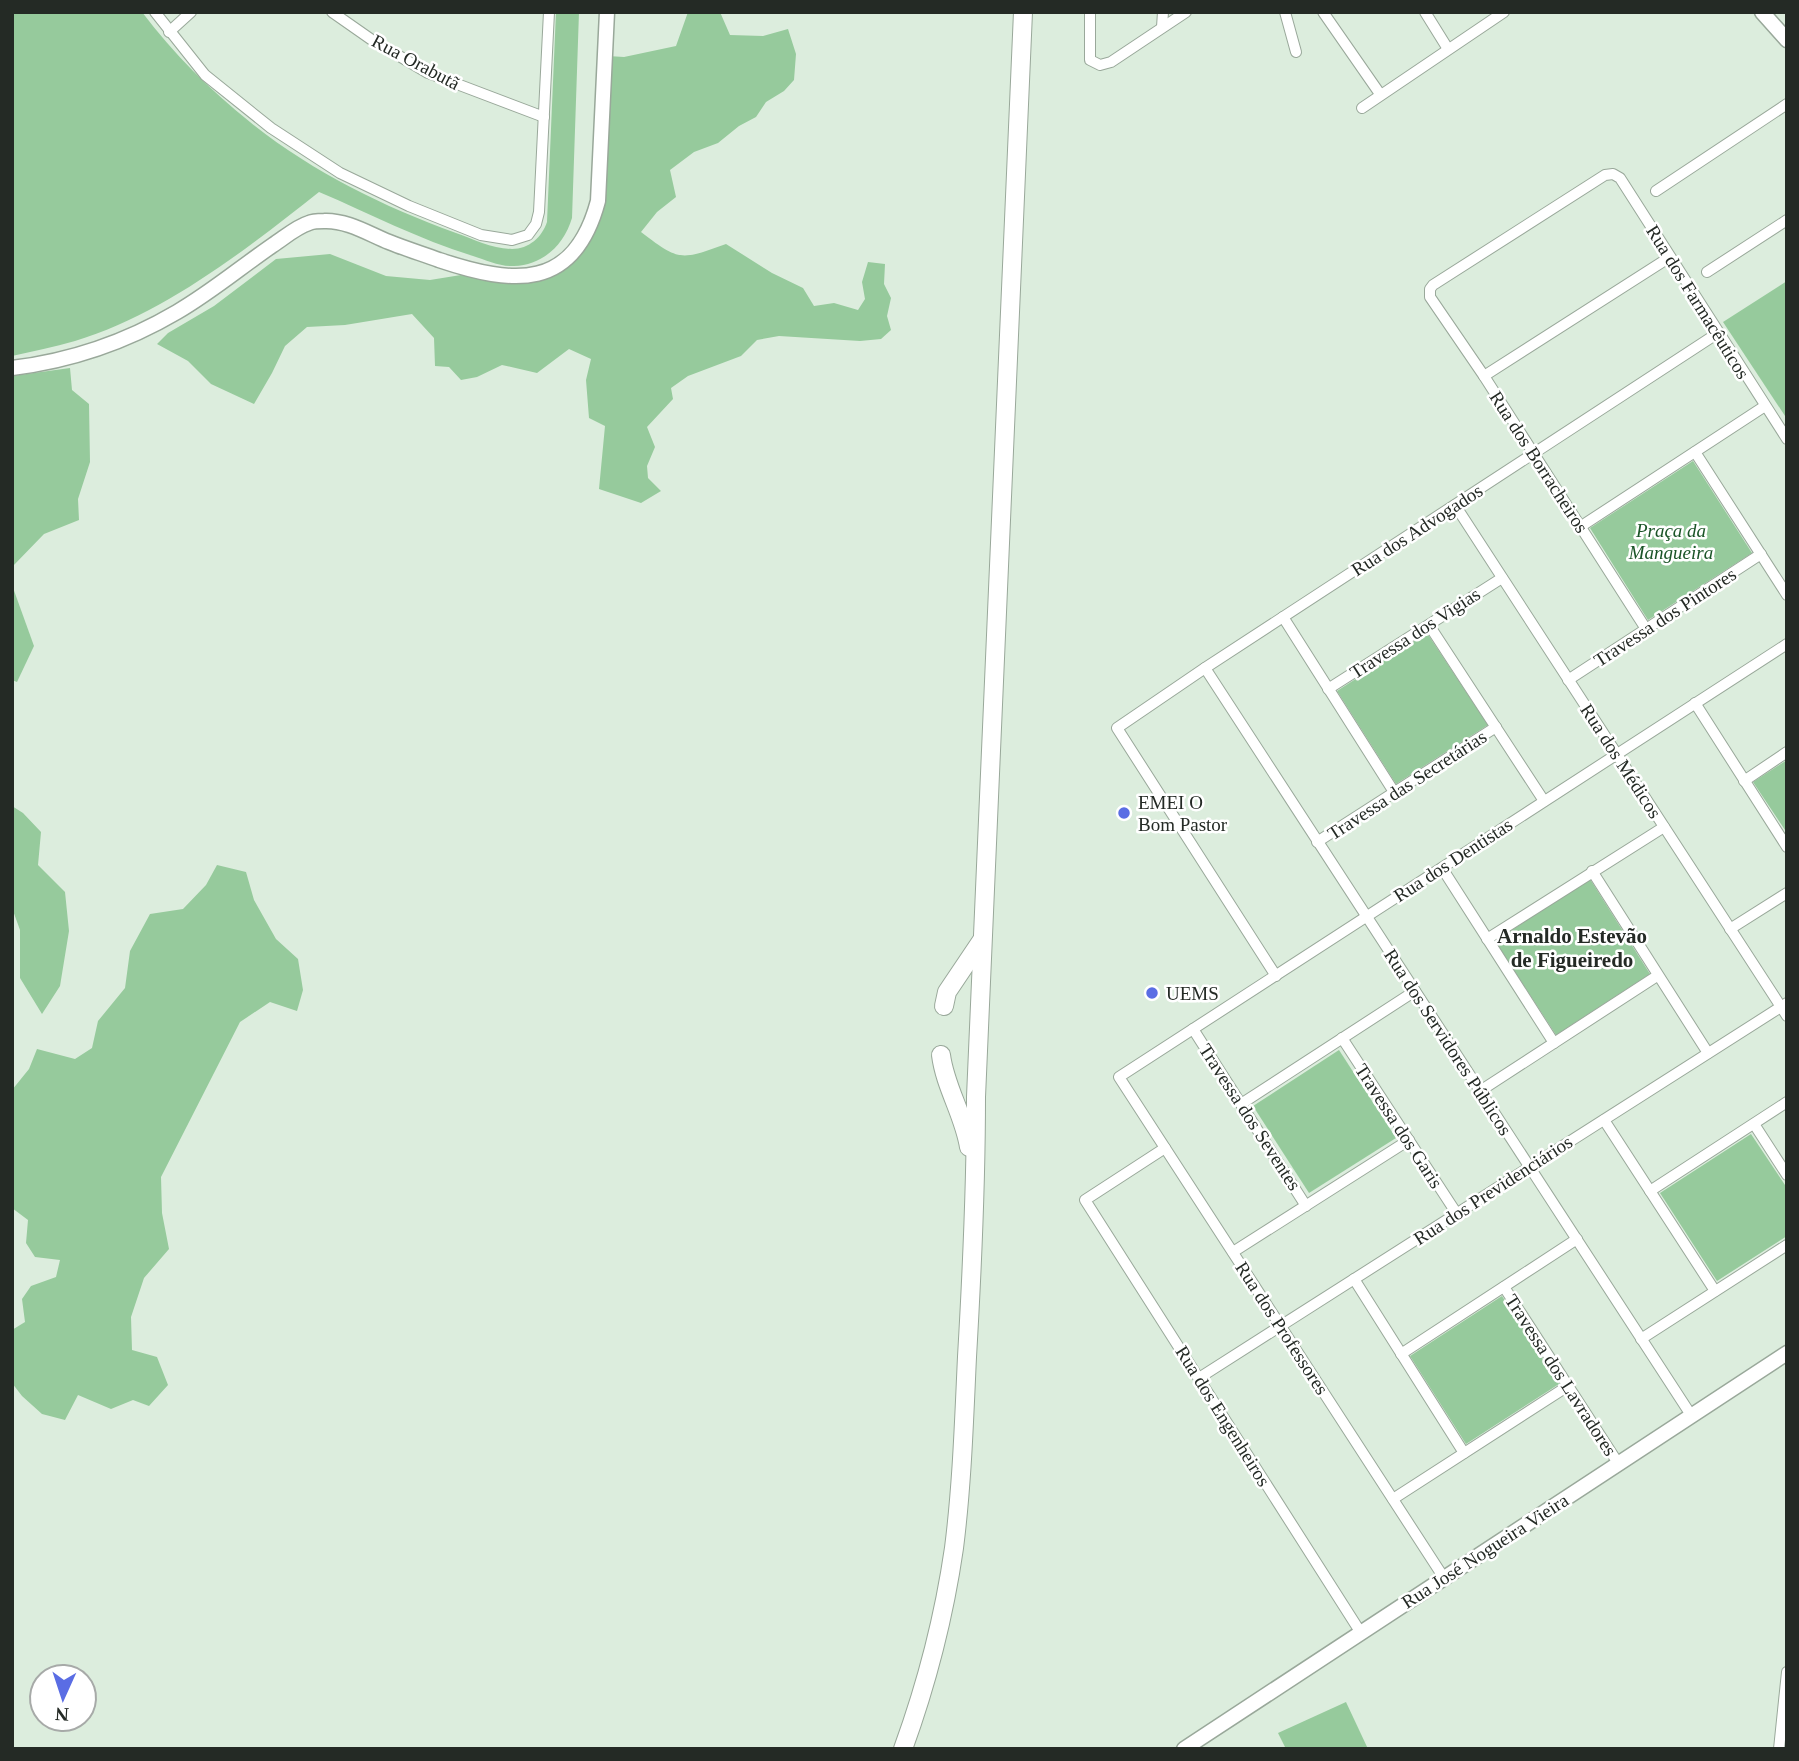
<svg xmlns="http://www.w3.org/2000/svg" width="1799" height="1761" font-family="'Times New Roman',serif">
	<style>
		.green { fill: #96ca9c }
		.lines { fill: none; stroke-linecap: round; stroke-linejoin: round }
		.street-casing { stroke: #99a89a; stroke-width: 12 }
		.secondary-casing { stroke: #99a89a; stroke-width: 17 }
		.highway-casing { stroke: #99a89a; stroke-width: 20 }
		.street { stroke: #fff; stroke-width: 10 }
		.secondary { stroke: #fff; stroke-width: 14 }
		.highway { stroke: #fff; stroke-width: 18 }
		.poi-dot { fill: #5a6de4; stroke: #fff; stroke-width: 2.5 }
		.labels { text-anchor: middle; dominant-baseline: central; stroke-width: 5; stroke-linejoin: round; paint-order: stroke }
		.street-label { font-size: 19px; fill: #242a25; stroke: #fff }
		.park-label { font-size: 19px; font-style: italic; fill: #1a5427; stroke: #fff }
		.poi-label { font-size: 19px; fill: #242a25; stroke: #fff; text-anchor: start }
		.neighbourhood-label { font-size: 21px; font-weight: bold; fill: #242a25; stroke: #fff }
	</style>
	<rect width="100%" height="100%" fill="#dceddd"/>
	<g class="green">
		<path d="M12,12H142C173,53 210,90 250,122C311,171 382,206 456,233C473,239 493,249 512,249C529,249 542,237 547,222L556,12H579L572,218C564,245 543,265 514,266C501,267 486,260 473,256C418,239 371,214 319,192C247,249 164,314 75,341C54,347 33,351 12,356Z"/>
		<path d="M688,12H720L730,35L763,36L788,29L796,54L794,80L784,91L766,102L756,117L739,126L718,143L694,152L670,170L676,197L657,212L641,232C680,262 681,260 726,244L772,273L803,288L814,306L834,303L858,310L865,299L862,282L868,262L885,264L884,284L891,298L887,316L891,330L881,339L860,341L779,336L757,340L741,356L688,376L671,388L673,399L647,427L655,447L647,466L648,478L661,491L641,503L599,489L605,426L589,418L586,380L591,359L569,349L537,373L502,365L477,377L461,380L449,367L435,366L434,338L412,314L345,325L307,327L285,346L272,373L254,404L211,384L188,361L157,344L168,333L214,306L276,259L330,254L386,276L430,280L461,275L499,283L533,280L562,266L600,216L608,56L624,57L676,46Z"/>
		<polygon points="1787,281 1787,419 1723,322"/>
		<polygon points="70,368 72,390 89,404 90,462 78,499 79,520 44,534 12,567 12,376"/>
		<polygon points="1693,461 1752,553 1648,620 1590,528"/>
		<polygon points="12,585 34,646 17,682 12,680"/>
		<polygon points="1427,633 1488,725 1396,784 1337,691"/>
		<polygon points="1787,760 1787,833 1753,782"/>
		<polygon points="12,806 23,813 41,832 38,865 65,892 69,931 60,986 42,1014 20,978 20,930 12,908"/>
		<polygon points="217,865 246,872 254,900 276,939 298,959 303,990 297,1011 270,1002 240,1022 161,1177 162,1213 169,1249 144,1278 131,1317 132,1350 157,1357 168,1385 149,1406 133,1400 111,1409 78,1395 65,1420 42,1414 22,1396 12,1383 12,1330 25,1322 22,1299 31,1286 56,1277 60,1260 35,1257 26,1243 28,1220 12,1208 12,1090 29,1069 37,1049 75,1059 92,1048 98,1021 125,988 130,951 150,914 183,909 206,885"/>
		<polygon points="1590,879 1650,974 1556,1035 1495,941"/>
		<polygon points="1339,1050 1396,1138 1309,1193 1253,1106"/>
		<polygon points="1751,1134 1787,1188 1787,1236 1717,1281 1660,1193"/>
		<polygon points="1502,1296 1559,1384 1466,1444 1410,1356"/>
		<polygon points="1346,1702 1368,1749 1286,1749 1278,1733"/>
	</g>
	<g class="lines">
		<g class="street-casing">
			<g id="street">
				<polyline points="155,12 205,75 271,128 340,173 409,206 481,235 512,240 528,235 536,224 539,212 549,12"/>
				<polyline points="332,12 372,40 428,73 544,117"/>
				<polyline points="1090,12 1090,60 1100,65 1111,62 1186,12"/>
				<polyline points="1285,12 1296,52"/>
				<polyline points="1323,12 1380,94"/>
				<polyline points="1425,12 1448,49"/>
				<polyline points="1162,27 1163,12"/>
				<polyline points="169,32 191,12"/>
				<polyline points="1362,108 1504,12"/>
				<polyline points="1656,191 1787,104"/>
				<polyline points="1707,272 1787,220"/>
				<polyline points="1484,376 1670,257"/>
				<polyline points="1695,452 1787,595"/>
				<polyline points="1455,505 1787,1016"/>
				<polyline points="1580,527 1765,406"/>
				<polyline points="1283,617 1394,792"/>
				<polyline points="1429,625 1544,801"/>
				<polyline points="1646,629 1484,376 1430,297 1430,289 1433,285 1605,175 1613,174 1620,178 1787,439"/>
				<polyline points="1205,668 1691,1415"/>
				<polyline points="1568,680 1761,554"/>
				<polyline points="1328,689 1502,578"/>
				<polyline points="1695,703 1787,847"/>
				<polyline points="1744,781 1787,752"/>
				<polyline points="1317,842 1496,727"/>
				<polyline points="1442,868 1554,1043"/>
				<polyline points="1592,871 1708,1053"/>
				<polyline points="1730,929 1787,893"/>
				<polyline points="1487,939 1664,827"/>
				<polyline points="1276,976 1117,728 1205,668 1718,333"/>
				<polyline points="1193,1029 1306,1206"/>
				<polyline points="1342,1038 1457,1214"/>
				<polyline points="1480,1091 1657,976"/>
				<polyline points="1241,1104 1415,991"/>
				<polyline points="1604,1120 1715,1291"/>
				<polyline points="1754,1124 1787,1175"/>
				<polyline points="1165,1148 1085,1200 1361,1633"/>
				<polyline points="1650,1191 1787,1102"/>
				<polyline points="1233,1252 1409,1140"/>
				<polyline points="1354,1279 1464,1453"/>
				<polyline points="1504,1287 1618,1463"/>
				<polyline points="1641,1339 1787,1245"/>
				<polyline points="1401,1354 1577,1239"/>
				<polyline points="1199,1378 1787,1003"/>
				<polyline points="1393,1499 1568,1386"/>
				<polyline points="1444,1578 1119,1077 1787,644"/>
				<polyline points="1779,1749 1787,1672"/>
			</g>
		</g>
		<g class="secondary-casing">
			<g id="secondary">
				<polyline points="1762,12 1787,40"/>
				<path d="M12,368C70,361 126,342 177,312C210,293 241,267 273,245C284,238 296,227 309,223C313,221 320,221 324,221C347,220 369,234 389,242C406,249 423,254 439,260C514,285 574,291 598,201L607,12"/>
				<polyline points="1184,1749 1787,1353"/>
			</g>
		</g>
		<g class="highway-casing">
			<g id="highway">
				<polyline points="944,1006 947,992 982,940"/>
				<path d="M941,1055C945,1087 964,1115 969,1147"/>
				<path d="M903,1749C927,1683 944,1617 954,1548C962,1485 964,1421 967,1357C972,1271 976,1184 976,1097L1023,12"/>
			</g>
		</g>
		<use href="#street" class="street"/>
		<use href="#secondary" class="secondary"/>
		<use href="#highway" class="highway"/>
	</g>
	<g class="poi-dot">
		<circle cx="1124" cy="813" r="7"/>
		<circle cx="1152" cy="993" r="7"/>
	</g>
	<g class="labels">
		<g class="street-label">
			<text transform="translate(416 62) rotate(28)">Rua Orabutã</text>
			<text transform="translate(1698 302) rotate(58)">Rua dos Farmacêuticos</text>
			<text transform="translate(1539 462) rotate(57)">Rua dos Borracheiros</text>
			<text transform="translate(1417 530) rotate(-33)">Rua dos Advogados</text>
			<text transform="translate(1665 617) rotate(-33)">Travessa dos Pintores</text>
			<text transform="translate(1415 633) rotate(-33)">Travessa dos Vigias</text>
			<text transform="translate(1621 761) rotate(57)">Rua dos Médicos</text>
			<text transform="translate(1407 785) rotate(-33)">Travessa das Secretárias</text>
			<text transform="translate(1453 860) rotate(-33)">Rua dos Dentistas</text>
			<text transform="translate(1448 1042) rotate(57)">Rua dos Servidores Públicos</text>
			<text transform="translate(1250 1117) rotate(57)">Travessa dos Seventes</text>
			<text transform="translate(1399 1126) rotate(57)">Travessa dos Garis</text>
			<text transform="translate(1493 1190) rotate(-33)">Rua dos Previdenciários</text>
			<text transform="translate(1282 1328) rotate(57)">Rua dos Professores</text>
			<text transform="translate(1561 1375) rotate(57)">Travessa dos Lavradores</text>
			<text transform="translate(1223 1416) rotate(58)">Rua dos Engenheiros</text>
			<text transform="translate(1485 1551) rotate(-33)">Rua José Nogueira Vieira</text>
		</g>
		<g class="park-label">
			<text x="1671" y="530">Praça da<tspan x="1671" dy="22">Mangueira</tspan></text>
		</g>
		<g class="poi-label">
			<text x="1138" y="802">EMEI O<tspan x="1138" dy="22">Bom Pastor</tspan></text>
			<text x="1166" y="993">UEMS</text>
		</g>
		<g class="neighbourhood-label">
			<text x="1572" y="936">Arnaldo Estevão<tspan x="1572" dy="24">de Figueiredo</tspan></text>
		</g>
	</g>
	<rect width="1799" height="1761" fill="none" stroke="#242a25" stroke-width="28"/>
	<g transform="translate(63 1698) rotate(183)"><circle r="33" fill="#ffffff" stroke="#a7aaa8" stroke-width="2"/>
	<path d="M0-5L12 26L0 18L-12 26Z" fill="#5a6de4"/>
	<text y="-10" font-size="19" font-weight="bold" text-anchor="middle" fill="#242a25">N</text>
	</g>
</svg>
